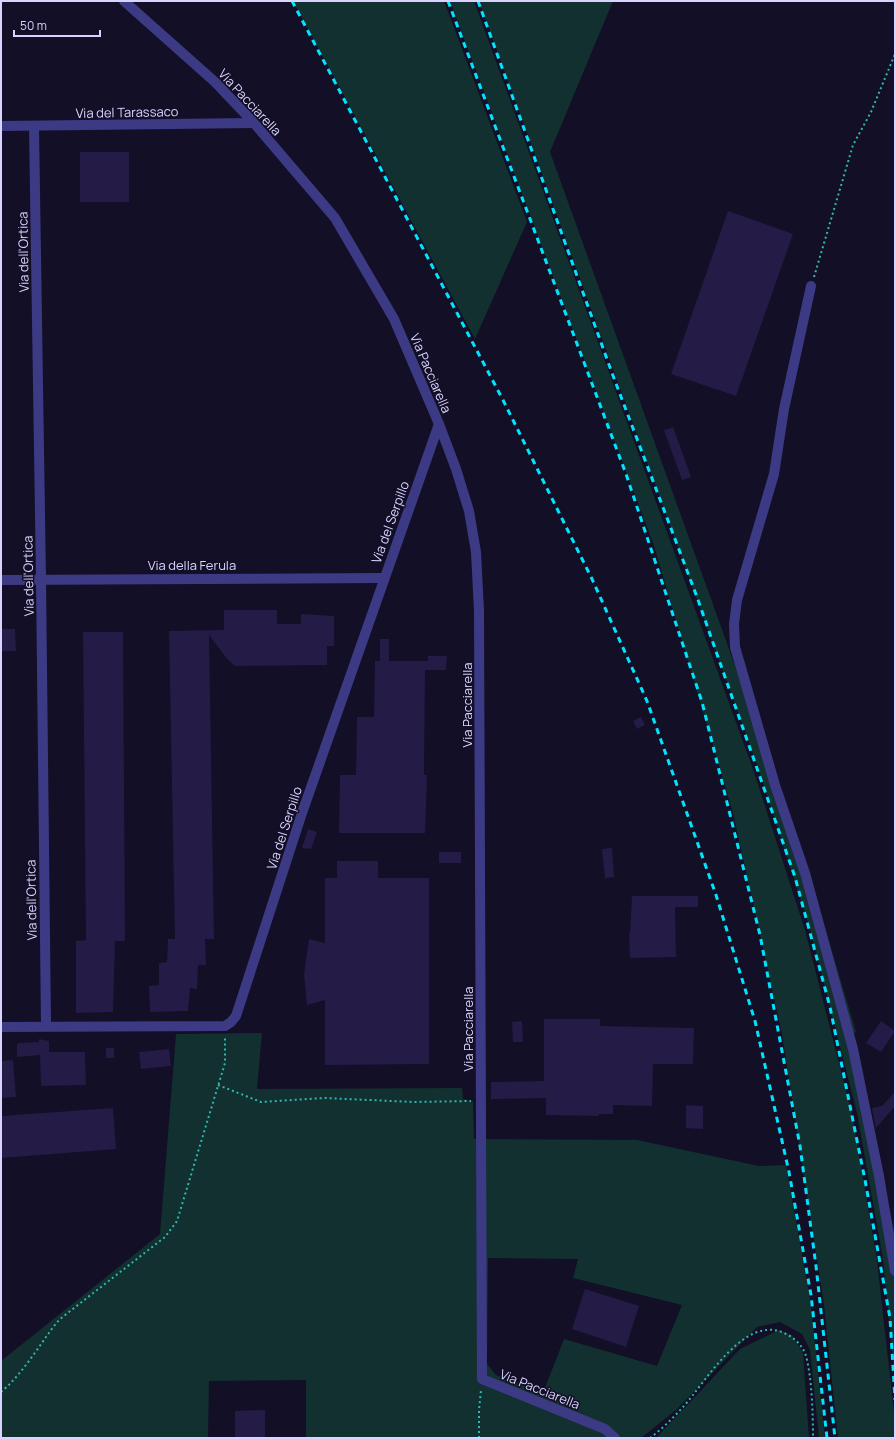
<svg xmlns="http://www.w3.org/2000/svg" width="896" height="1439" font-family="Manrope,sans-serif">
	<style>
		.green { fill: #12302f; fill-rule: evenodd }
		.building { fill: #241b47 }
		.lines { fill: none; stroke-linecap: round; stroke-linejoin: round }
		.path { stroke: #2fb8b0; stroke-width: 2; stroke-dasharray: 2 3; stroke-linecap: butt }
		.minor { stroke: #3d3a85; stroke-width: 10 }
		.rail { stroke: #00e5ff; stroke-width: 3; stroke-dasharray: 6 5; stroke-linecap: butt }
		.labels { text-anchor: middle; dominant-baseline: central; stroke-width: 3; stroke-linejoin: round; paint-order: stroke }
		.street-label { font-size: 13px; fill: #d9d4ff; stroke: #130f26 }
	</style>
	<rect width="100%" height="100%" fill="#130f26"/>
	<g class="green">
		<polygon points="293,1 444,1 527,222 475,339"/>
		<polygon points="450,1 474,1 753,769 805,930 852,1114 877,1260 895,1421 895,1438 838,1438 824,1305 782,1034 733,813 654,546"/>
		<polygon points="479,1 613,1 550,152 804,857 856,1032 850,1037 895,1235 895,1380 883,1259 857,1113 810,929 758,767"/>
		<path d="M262,1033L257,1089L462,1088L463,1099L473,1101L474,1139L637,1140L759,1166L786,1165L810,1299L825,1438H819L810,1350L802,1334L780,1322L757,1327L676,1410L641,1438H306V1380L209,1381L208,1438H1V1361L160,1234L176,1034ZM488,1258L578,1259L573,1278L682,1305L657,1366L564,1339L543,1393L496,1375L487,1364Z"/>
		<polygon points="779,1330 792,1335 803,1353 809,1438 656,1438 740,1349"/>
	</g>
	<g class="building">
		<rect x="80" y="152" width="49" height="50"/>
		<polygon points="728,211 793,234 736,396 671,374"/>
		<polygon points="673,427 691,477 682,480 664,430"/>
		<polygon points="224,610 277,610 277,624 301,624 301,614 334,616 334,646 327,646 327,665 235,666 228,660 209,635 214,939 205,939 206,965 198,965 197,989 190,988 188,1011 150,1012 149,986 159,985 159,963 167,962 168,939 175,939 169,631 224,630"/>
		<polygon points="1,629 15,629 16,651 1,651"/>
		<polygon points="83,632 123,632 125,941 115,941 113,1012 76,1013 76,941 86,940"/>
		<polygon points="380,639 389,639 389,661 428,661 428,656 447,656 446,670 425,670 424,775 427,775 425,833 339,833 340,775 356,775 357,717 374,717 375,661 380,661"/>
		<polygon points="641,717 645,725 637,729 633,721"/>
		<polygon points="308,829 317,832 311,849 302,848"/>
		<polygon points="612,848 614,877 605,878 602,849"/>
		<rect x="439" y="852" width="22" height="11"/>
		<polygon points="337,861 378,861 378,878 429,878 429,1064 325,1065 325,1000 307,1005 304,974 309,939 325,943 325,878 337,878"/>
		<polygon points="632,896 698,896 698,907 675,907 676,957 630,958 629,933 630,933"/>
		<polygon points="544,1019 600,1019 600,1026 694,1028 693,1064 653,1064 652,1106 613,1105 613,1114 599,1114 599,1116 546,1115 546,1098 491,1099 491,1082 544,1081"/>
		<polygon points="522,1021 523,1042 513,1042 512,1022"/>
		<polygon points="881,1021 895,1031 881,1052 866,1043"/>
		<polygon points="39,1039 49,1041 49,1052 85,1052 86,1085 41,1086 40,1055 17,1057 17,1046 18,1043 39,1042"/>
		<rect x="106" y="1048" width="8" height="10"/>
		<polygon points="169,1049 171,1066 141,1069 139,1052"/>
		<polygon points="13,1060 16,1097 1,1098 2,1061"/>
		<polygon points="895,1092 895,1106 876,1128 872,1108 882,1106"/>
		<polygon points="686,1105 703,1106 703,1129 686,1128"/>
		<polygon points="113,1108 116,1149 1,1158 1,1116"/>
		<polygon points="585,1289 639,1306 626,1347 572,1329"/>
		<polygon points="265,1410 265,1438 235,1438 235,1411"/>
	</g>
	<g class="lines">
		<g class="path">
			<polyline points="814,277 853,145 871,112 895,54"/>
			<polyline points="218,1085 261,1102 324,1098 414,1102 471,1101"/>
			<path d="M1,1392C14,1381 24,1368 34,1354C43,1342 50,1330 60,1319L165,1237L177,1221L225,1063V1036"/>
			<polyline points="479,1438 479,1410 481,1390"/>
			<path d="M650,1438C662,1429 673,1418 683,1407C706,1382 745,1312 786,1334C794,1338 801,1344 805,1353C812,1374 813,1416 813,1438"/>
		</g>
		<g class="minor">
			<polyline points="124,1 215,82 254,123 335,218 394,319 439,424 456,469 469,511 476,552 479,611 482,1379 605,1429 615,1438"/>
			<polyline points="1,126 254,123"/>
			<polyline points="34,126 41,579 46,1026"/>
			<polyline points="811,286 784,409 774,474 737,600 734,624 735,647 775,785 805,873 853,1049 879,1176 895,1271"/>
			<polyline points="1,580 384,578"/>
			<polyline points="1,1027 225,1026 231,1022 236,1016 302,813 439,424"/>
		</g>
		<g class="rail">
			<polyline points="292,1 503,400 592,579 647,701 716,895 755,1021 789,1172 811,1295 827,1438"/>
			<polyline points="448,1 626,474 702,702 760,935 800,1146 816,1266 835,1438"/>
			<polyline points="478,1 612,373 697,597 795,877 830,1007 865,1180 890,1318 895,1400"/>
		</g>
	</g>
	<g class="labels">
		<g class="street-label">
			<text transform="translate(250 102) rotate(47)">Via Pacciarella</text>
			<text transform="translate(127 112) rotate(-1)">Via del Tarassaco</text>
			<text transform="translate(23 252) rotate(-91)">Via dell'Ortica</text>
			<text transform="translate(431 373) rotate(67)">Via Pacciarella</text>
			<text transform="translate(390 522) rotate(-70)">Via del Serpillo</text>
			<text x="192" y="565">Via della Ferula</text>
			<text transform="translate(28 576) rotate(-91)">Via dell'Ortica</text>
			<text transform="translate(467 705) rotate(-90)">Via Pacciarella</text>
			<text transform="translate(284 828) rotate(-72)">Via del Serpillo</text>
			<text transform="translate(31 900) rotate(-91)">Via dell'Ortica</text>
			<text transform="translate(468 1029) rotate(-90)">Via Pacciarella</text>
			<text transform="translate(540 1389) rotate(22)">Via Pacciarella</text>
		</g>
	</g>
	<rect width="896" height="1439" fill="none" stroke="#d9d4ff" stroke-width="4"/>
	<path d="M14 30v6h86v-6" fill="none" stroke="#d9d4ff" stroke-width="2"/>
	<text x="20" y="30" font-size="12" fill="#d9d4ff" stroke="#130f26" stroke-width="3" paint-order="stroke">50 m</text>
</svg>
